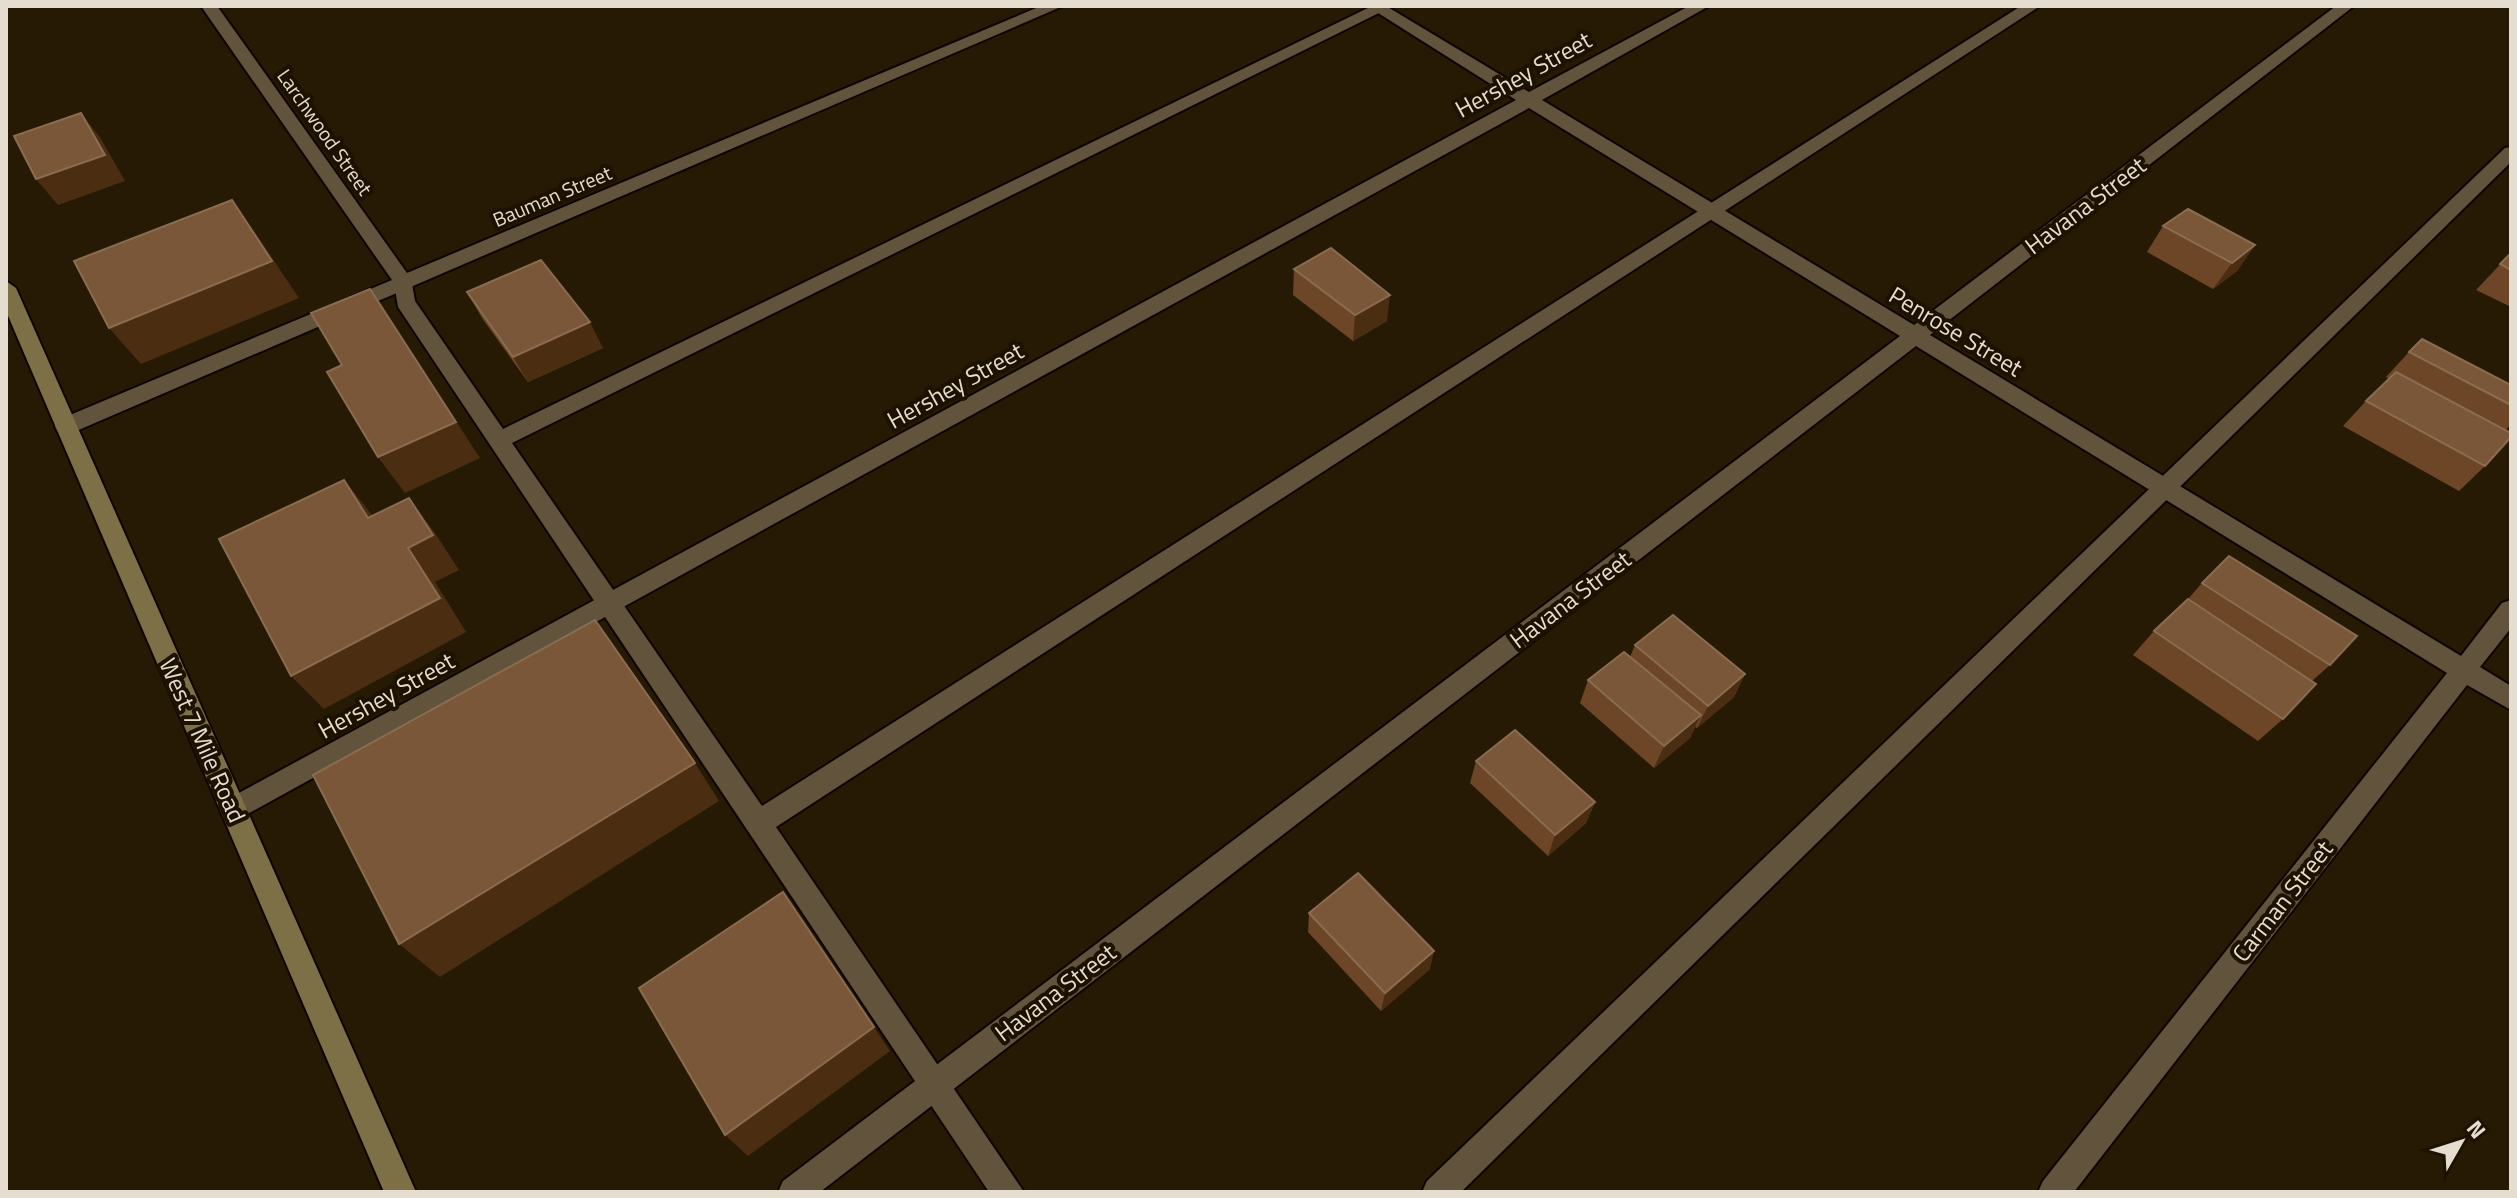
<svg xmlns="http://www.w3.org/2000/svg" width="2517" height="1198" font-family="'Titillium Web',sans-serif">
	<style>
		.lines { fill: none; stroke-linecap: round; stroke-linejoin: round }
		.lane-casing { stroke: #0f0500; stroke-width: 4 }
		.street-casing { stroke: #0f0500; stroke-width: 4 }
		.secondary-casing { stroke: #0f0500; stroke-width: 4 }
		.lane { fill: #62543c; fill-rule: evenodd }
		.street { fill: #62543c; fill-rule: evenodd }
		.secondary { fill: #7d7046; fill-rule: evenodd }
		.wall { fill: #6c4626 }
		.shaded-wall { fill: #4b2e11 }
		.building { fill: #795738; stroke: #8a6c50; stroke-width: 2 }
		.labels { text-anchor: middle; dominant-baseline: central; stroke-width: 8; stroke-linejoin: round; paint-order: stroke }
		.far-street-label { font-size: 20px; fill: #e5ddcf; stroke: #1d1100 }
		.street-label { font-size: 24px; fill: #e5ddcf; stroke: #1d1100 }
	</style>
	<rect width="100%" height="100%" fill="#261a04"/>
	<g class="lines">
		<g class="lane-casing">
			<g id="lane">
				<polygon points="1372,6 1393,6 512,443 762,806 2021,6 2040,6 776,827 1024,1192 989,1192 398,307 394,283 397,278 411,278 415,301 503,429"/>
				<polygon points="2511,147 2511,162 1461,1192 1422,1192 1427,1181 2505,148"/>
			</g>
		</g>
		<g class="street-casing">
			<g id="street">
				<polygon points="201,6 217,6 407,273 1041,6 1063,6 74,432 58,432 55,426 58,420 392,280"/>
				<polygon points="1367,6 1386,6 1529,92 1689,6 1709,6 1542,100 1914,325 2336,6 2354,6 1930,335 2461,656 2502,603 2511,600 2511,628 2480,667 2511,686 2511,710 2467,685 2074,1192 2038,1192 2043,1181 2447,673 1916,346 820,1192 778,1192 783,1181 1900,336 1529,108 242,817 233,821 224,817 220,809 224,801 1516,100"/>
			</g>
		</g>
		<g class="secondary-casing">
			<polygon id="secondary" points="6,281 16,288 416,1192 384,1192 6,311"/>
		</g>
		<use href="#lane" class="lane"/>
		<use href="#street" class="street"/>
		<use href="#secondary" class="secondary"/>
	</g>
	<g class="wall">
		<polygon points="2163,226 2255,245 2237,271 2213,289 2147,252"/>
		<polygon points="2511,253 2511,307 2476,290"/>
		<polygon points="1294,269 1387,321 1353,341 1293,295"/>
		<polygon points="467,292 603,348 528,382 482,318"/>
		<polygon points="2409,352 2511,385 2511,424 2506,430 2485,466 2459,491 2343,426 2366,401 2389,379 2386,377"/>
		<polygon points="2202,583 2330,665 2312,681 2283,719 2258,741 2133,655 2154,631 2188,599"/>
		<polygon points="1635,645 1745,674 1734,697 1697,728 1695,727 1690,738 1654,768 1580,703 1588,680 1630,657"/>
		<polygon points="1476,761 1595,802 1586,823 1548,856 1470,783"/>
		<polygon points="1309,913 1430,969 1381,1011 1308,932"/>
	</g>
	<g class="shaded-wall">
		<polygon points="81,113 101,139 125,181 58,205 36,179"/>
		<polygon points="232,200 258,237 299,298 141,364 109,328"/>
		<polygon points="2255,245 2237,271 2213,289 2232,263"/>
		<polygon points="370,289 480,458 405,493 378,457"/>
		<polygon points="1390,295 1387,321 1353,341 1355,315"/>
		<polygon points="590,322 603,348 528,382 513,357"/>
		<polygon points="344,480 372,515 396,553 368,518"/>
		<polygon points="409,498 435,533 459,570 435,582 466,632 324,709 291,676 408,548"/>
		<polygon points="1745,674 1734,697 1697,728 1708,706"/>
		<polygon points="1701,715 1690,738 1654,768 1664,746"/>
		<polygon points="695,763 719,801 440,977 399,944"/>
		<polygon points="1595,802 1586,823 1548,856 1555,835"/>
		<polygon points="1434,951 1430,969 1381,1011 1385,993"/>
		<polygon points="874,1027 890,1051 748,1156 725,1135"/>
	</g>
	<g class="building">
		<polygon points="81,113 105,155 36,179 14,136"/>
		<polygon points="232,200 272,261 109,328 74,261"/>
		<polygon points="2188,209 2255,245 2232,263 2163,226"/>
		<polygon points="1331,248 1390,295 1355,315 1294,269"/>
		<polygon points="2511,253 2511,270 2500,264"/>
		<polygon points="541,260 590,322 513,357 467,292"/>
		<polygon points="370,289 456,422 378,457 327,372 342,365 311,313"/>
		<polygon points="2422,339 2511,385 2511,405 2409,352"/>
		<polygon points="2396,372 2511,433 2511,437 2485,466 2366,401"/>
		<polygon points="344,480 368,518 409,498 433,535 408,548 440,598 291,676 219,539"/>
		<polygon points="2229,556 2357,636 2330,665 2202,583"/>
		<polygon points="2188,599 2316,684 2283,719 2154,631"/>
		<polygon points="1673,615 1745,674 1708,706 1635,645"/>
		<polygon points="595,620 695,763 399,944 313,775"/>
		<polygon points="1624,652 1701,715 1664,746 1588,680"/>
		<polygon points="1515,730 1595,802 1555,835 1476,761"/>
		<polygon points="1358,873 1434,951 1385,993 1309,913"/>
		<polygon points="783,892 874,1027 725,1135 639,988"/>
	</g>
	<g class="labels">
		<g class="far-street-label">
			<text transform="translate(325 132) rotate(55)">Larchwood Street</text>
			<text transform="translate(552 196) rotate(-23)">Bauman Street</text>
		</g>
		<g class="street-label">
			<text transform="translate(1523 74) rotate(-29)">Hershey Street</text>
			<text transform="translate(2085 205) rotate(-37)">Havana Street</text>
			<text transform="translate(1956 331) rotate(31)">Penrose Street</text>
			<text transform="translate(955 385) rotate(-29)">Hershey Street</text>
			<text transform="translate(1570 599) rotate(-37)">Havana Street</text>
			<text transform="translate(386 695) rotate(-29)">Hershey Street</text>
			<text transform="translate(203 740) rotate(66)">West 7 Mile Road</text>
			<text transform="translate(2282 901) rotate(-52)">Carman Street</text>
			<text transform="translate(1055 992) rotate(-37)">Havana Street</text>
		</g>
	</g>
	<rect width="2517" height="1198" fill="none" stroke="#e5ddcf" stroke-width="16"/>
	<g transform="translate(2461 1142) rotate(51)" stroke="#1d1100" stroke-width="6" paint-order="stroke">
	<path d="M0-6L14 30L0 20L-14 30Z" fill="#e5ddcf"/>
	<text y="-12" font-size="22" font-weight="bold" text-anchor="middle" fill="#e5ddcf">N</text>
	</g>
</svg>
